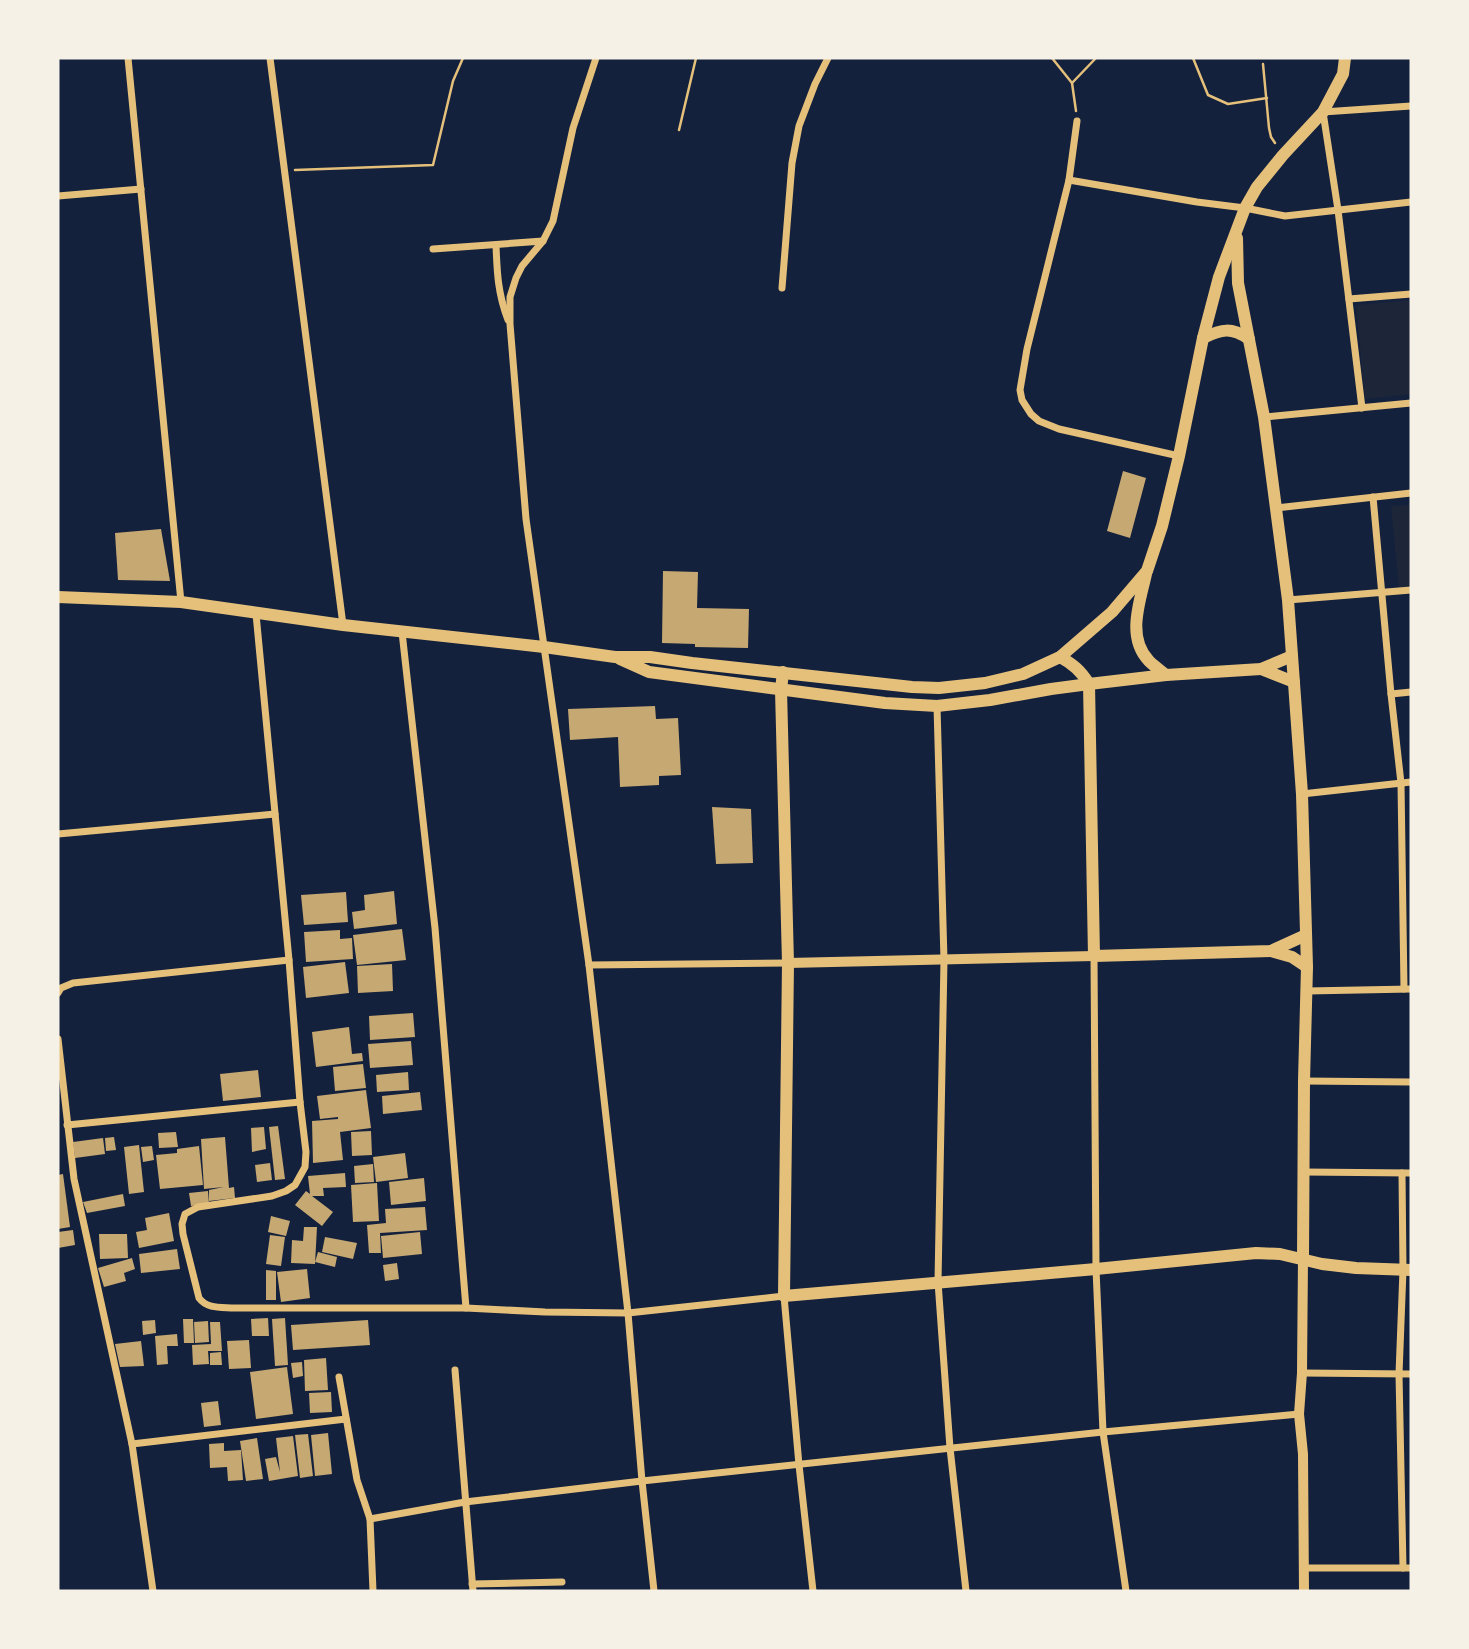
<svg xmlns="http://www.w3.org/2000/svg" width="1469" height="1649" font-family="Barlow,sans-serif">
	<style>
		.green { fill: #1d2539 }
		.building { fill: #c6a872 }
		.lines { fill: none; stroke-linecap: round; stroke-linejoin: round }
		.path { stroke: #e5c07b; stroke-width: 2.5 }
		.minor { stroke: #e5c07b; stroke-width: 7 }
		.tertiary { stroke: #e5c07b; stroke-width: 10 }
		.secondary { stroke: #e5c07b; stroke-width: 12 }
	</style>
	<rect width="100%" height="100%" fill="#14213d"/>
	<g class="green">
		<polygon points="1411,300 1411,394 1365,399 1356,305"/>
		<polygon points="1411,505 1411,587 1399,588 1391,506"/>
	</g>
	<g class="building">
		<polygon points="1123,471 1146,478 1130,538 1107,531"/>
		<polygon points="161,529 170,581 118,580 115,533"/>
		<polygon points="663,571 698,572 697,608 749,609 748,648 695,647 695,644 662,643"/>
		<polygon points="655,706 656,719 678,718 681,775 659,776 659,785 620,787 618,737 570,740 568,709"/>
		<polygon points="712,807 751,809 753,863 716,864"/>
		<polygon points="394,891 397,924 354,929 352,912 365,910 364,895"/>
		<polygon points="346,892 348,922 304,925 301,895"/>
		<polygon points="402,929 406,960 357,965 353,935"/>
		<polygon points="340,930 340,939 352,938 353,959 306,962 304,932"/>
		<polygon points="345,962 349,993 306,998 303,967"/>
		<polygon points="392,964 393,991 358,993 357,966"/>
		<polygon points="413,1013 415,1037 370,1040 369,1016"/>
		<polygon points="349,1027 352,1054 362,1053 363,1061 316,1067 312,1032"/>
		<polygon points="411,1041 413,1065 370,1068 368,1044"/>
		<polygon points="363,1064 366,1088 335,1091 333,1067"/>
		<polygon points="258,1070 261,1097 223,1101 220,1074"/>
		<polygon points="408,1072 409,1090 377,1092 376,1075"/>
		<polygon points="366,1090 371,1128 340,1132 343,1160 313,1163 312,1121 338,1119 338,1117 320,1119 317,1096"/>
		<polygon points="420,1092 422,1110 383,1114 382,1096"/>
		<polygon points="278,1126 285,1179 275,1180 269,1127"/>
		<polygon points="264,1127 266,1149 252,1152 251,1128"/>
		<polygon points="371,1131 372,1155 352,1156 351,1132"/>
		<polygon points="176,1132 178,1147 159,1148 158,1133"/>
		<polygon points="114,1137 116,1150 106,1151 105,1138"/>
		<polygon points="225,1137 229,1188 234,1187 235,1198 209,1201 209,1190 224,1187 204,1189 201,1139"/>
		<polygon points="103,1138 105,1154 75,1158 73,1142"/>
		<polygon points="139,1145 144,1192 129,1194 124,1147"/>
		<polygon points="152,1146 154,1160 143,1162 141,1147"/>
		<polygon points="199,1146 203,1185 160,1189 156,1155 177,1153 177,1149"/>
		<polygon points="405,1153 408,1178 376,1182 373,1157"/>
		<polygon points="270,1163 272,1180 257,1182 255,1165"/>
		<polygon points="373,1164 374,1182 355,1183 354,1166"/>
		<polygon points="345,1173 346,1187 323,1188 324,1196 312,1196 333,1212 322,1226 295,1205 306,1191 310,1194 308,1176"/>
		<polygon points="63,1174 70,1227 58,1229 58,1175"/>
		<polygon points="424,1178 426,1201 391,1205 389,1182"/>
		<polygon points="377,1183 379,1221 353,1222 351,1185"/>
		<polygon points="208,1191 209,1204 191,1206 189,1193"/>
		<polygon points="123,1194 125,1206 87,1213 83,1202"/>
		<polygon points="425,1207 427,1230 380,1233 381,1253 369,1253 367,1225 386,1223 385,1209"/>
		<polygon points="169,1213 174,1241 139,1248 136,1232 147,1230 145,1218"/>
		<polygon points="271,1216 290,1221 286,1236 268,1232"/>
		<polygon points="304,1227 317,1227 315,1264 291,1263 292,1240 303,1241"/>
		<polygon points="73,1230 75,1245 58,1248 58,1232"/>
		<polygon points="420,1232 422,1254 383,1258 381,1236"/>
		<polygon points="99,1234 127,1234 128,1258 100,1259"/>
		<polygon points="270,1235 285,1237 281,1266 266,1264"/>
		<polygon points="325,1237 357,1243 353,1259 322,1252"/>
		<polygon points="177,1249 180,1269 141,1273 139,1254"/>
		<polygon points="318,1252 337,1257 335,1267 315,1262"/>
		<polygon points="132,1258 135,1269 124,1273 126,1281 104,1287 98,1268"/>
		<polygon points="397,1263 399,1279 385,1281 383,1265"/>
		<polygon points="307,1269 310,1298 281,1302 277,1272"/>
		<polygon points="266,1270 276,1271 276,1300 266,1300"/>
		<polygon points="268,1318 269,1336 252,1336 251,1319"/>
		<polygon points="285,1318 288,1365 275,1366 272,1319"/>
		<polygon points="183,1319 193,1319 194,1343 184,1343"/>
		<polygon points="155,1320 156,1333 143,1335 142,1321"/>
		<polygon points="368,1320 370,1345 293,1350 291,1325"/>
		<polygon points="208,1321 209,1342 195,1343 194,1322"/>
		<polygon points="210,1322 220,1322 222,1351 208,1351 209,1364 193,1365 192,1345 211,1344"/>
		<polygon points="177,1334 178,1346 167,1346 168,1364 157,1365 155,1336"/>
		<polygon points="249,1340 251,1368 229,1369 227,1341"/>
		<polygon points="141,1341 144,1366 120,1367 115,1344"/>
		<polygon points="221,1352 222,1365 210,1365 210,1353"/>
		<polygon points="326,1358 328,1390 305,1391 304,1360"/>
		<polygon points="302,1362 303,1376 293,1378 291,1363"/>
		<polygon points="287,1367 293,1414 256,1419 250,1372"/>
		<polygon points="331,1392 332,1412 310,1413 309,1393"/>
		<polygon points="218,1401 221,1425 204,1427 201,1403"/>
		<polygon points="328,1433 332,1474 315,1476 311,1435"/>
		<polygon points="308,1434 313,1476 300,1478 295,1435"/>
		<polygon points="293,1436 298,1476 269,1481 265,1459 276,1457 280,1472 276,1438"/>
		<polygon points="257,1438 263,1479 246,1481 240,1441"/>
		<polygon points="224,1443 224,1451 241,1450 243,1480 228,1481 227,1467 210,1468 209,1444"/>
	</g>
	<g class="lines">
		<g class="path">
			<polyline points="1052,58 1072,83 1076,111"/>
			<polyline points="1193,58 1208,95 1228,104 1267,98"/>
			<polyline points="1263,64 1269,128 1271,137 1275,143"/>
			<polyline points="1072,83 1096,58"/>
			<polyline points="679,130 696,58"/>
			<polyline points="295,170 433,165 453,81 463,58"/>
		</g>
		<g class="minor">
			<polyline points="128,58 181,602"/>
			<polyline points="270,58 343,625"/>
			<polyline points="596,58 573,128 553,221 543,241 522,266 516,278 510,297 510,324 526,519 589,965 628,1313 642,1481 654,1591"/>
			<polyline points="1077,121 1069,180 1027,349 1020,390 1022,400 1031,414 1039,421 1059,429 1179,456"/>
			<polyline points="1069,180 1197,202 1245,208 1285,216 1411,202"/>
			<polyline points="58,196 141,189"/>
			<path d="M496,245C497,273 498,294 508,320"/>
			<polyline points="433,249 543,241"/>
			<polyline points="782,288 792,163 799,126 815,84 828,58"/>
			<polyline points="1349,299 1411,294"/>
			<polyline points="1362,408 1338,210 1323,112 1411,106"/>
			<polyline points="1264,417 1411,403"/>
			<polyline points="1373,497 1391,694 1401,783 1404,989"/>
			<polyline points="1276,508 1411,493"/>
			<polyline points="1288,600 1411,590"/>
			<path d="M256,614L289,960L300,1102L306,1152L305,1167L295,1185L286,1191L272,1196L198,1207L185,1214L182,1224L183,1234L199,1298C207,1309 221,1307 234,1308H466L545,1312L628,1313L784,1296L799,1465L813,1591"/>
			<polyline points="402,632 435,928 466,1308"/>
			<polyline points="1391,694 1411,692"/>
			<polyline points="937,706 944,960 938,1282 950,1448 966,1591"/>
			<polyline points="1302,794 1411,782"/>
			<polyline points="58,834 275,814"/>
			<polyline points="1094,956 1096,1269 1103,1432 1126,1591"/>
			<polyline points="589,965 788,963"/>
			<polyline points="1307,991 1411,989"/>
			<polyline points="58,993 61,988 73,983 289,960"/>
			<polyline points="58,1039 74,1179 132,1444 153,1591"/>
			<polyline points="1304,1081 1411,1082"/>
			<polyline points="67,1125 300,1102"/>
			<polyline points="1304,1172 1411,1173"/>
			<polyline points="1402,1173 1403,1270 1399,1374 1403,1568"/>
			<polyline points="455,1370 473,1591"/>
			<polyline points="1302,1373 1411,1374"/>
			<polyline points="339,1377 357,1480 370,1519 373,1591"/>
			<polyline points="132,1444 346,1419"/>
			<polyline points="370,1519 465,1502 642,1481 1103,1432 1299,1414"/>
			<polyline points="1304,1568 1411,1568"/>
			<polyline points="472,1584 562,1582"/>
		</g>
		<g class="tertiary">
			<polyline points="788,963 1094,956"/>
			<polyline points="1303,1258 1302,1373 1299,1414 1303,1454 1304,1591"/>
		</g>
		<g class="secondary">
			<polyline points="1237,238 1238,283 1264,417 1288,600 1302,794 1307,967 1304,1081 1303,1258"/>
			<path d="M1203,338C1222,329 1231,327 1249,339"/>
			<path d="M1146,574C1140,602 1126,637 1149,661C1154,666 1161,671 1166,675"/>
			<polyline points="58,597 181,602 343,625 544,647 615,657 650,657 692,663 912,687 939,688 985,683 1023,674 1060,657 1112,612 1147,571 1162,526 1179,456 1203,338 1219,277 1245,208 1257,187 1283,155 1323,112 1343,74 1345,58"/>
			<path d="M1060,657C1073,664 1081,671 1089,684L1094,956L1271,951L1306,935"/>
			<polyline points="620,659 649,672 885,703 937,706 990,700 1051,689 1089,684 1166,675 1261,669 1292,656"/>
			<polyline points="1261,669 1294,682"/>
			<polyline points="783,672 781,690 788,963 784,1296 1096,1269 1256,1253 1280,1254 1322,1264 1356,1268 1411,1270"/>
			<polyline points="1271,951 1292,957 1307,967"/>
		</g>
	</g>
	<rect width="1469" height="1649" fill="none" stroke="#f6f1e7" stroke-width="119"/>
</svg>
